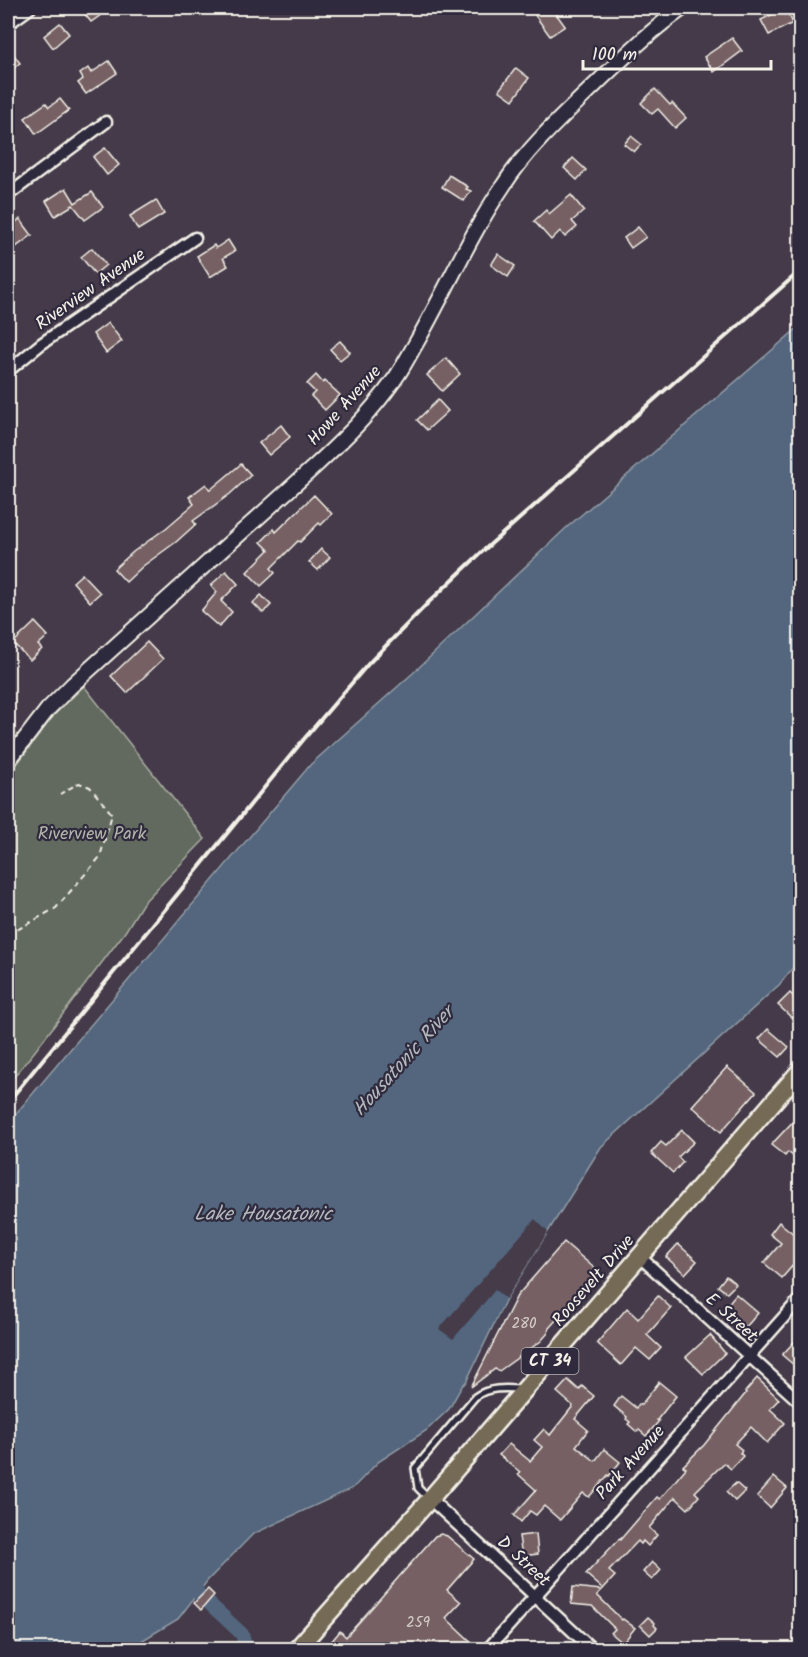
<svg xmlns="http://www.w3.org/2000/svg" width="808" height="1657" font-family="Kalam,sans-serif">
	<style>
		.green { fill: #626a5e; stroke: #abaea3; stroke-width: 1.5 }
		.water { fill: #53667e; stroke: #939ea8; stroke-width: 1.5 }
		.pier { fill: #443a49 }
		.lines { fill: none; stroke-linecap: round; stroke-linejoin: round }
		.canal { stroke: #53667e; stroke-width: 14 }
		.building { fill: #766064; stroke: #f4f1e8; stroke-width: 1.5 }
		.lane-casing { stroke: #f4f1e8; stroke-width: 10 }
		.street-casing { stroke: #f4f1e8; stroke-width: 15 }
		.secondary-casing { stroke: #f4f1e8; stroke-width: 18 }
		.primary-casing { stroke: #f4f1e8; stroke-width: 21 }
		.path { stroke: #f4f1e8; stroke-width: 2; stroke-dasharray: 6 4.5; stroke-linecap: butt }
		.lane { stroke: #2f2a3d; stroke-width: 5 }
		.street { stroke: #2f2a3d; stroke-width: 10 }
		.secondary { stroke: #2f2a3d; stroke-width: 14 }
		.primary { stroke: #746b55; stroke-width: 16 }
		.rail { stroke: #f4f1e8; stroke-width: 4 }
		.labels { text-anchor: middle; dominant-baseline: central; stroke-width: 4.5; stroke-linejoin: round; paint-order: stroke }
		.number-label { font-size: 15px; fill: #d4cdc7 }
		.shield { fill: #2f2a3d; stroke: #b9b5b5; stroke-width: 1.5 }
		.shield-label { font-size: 16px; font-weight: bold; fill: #f4f1e8 }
		.street-label { font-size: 18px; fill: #f4f1e8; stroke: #2f2a3d }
		.park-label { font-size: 18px; fill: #b2b4aa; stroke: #2f2a3d }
		.water-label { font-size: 20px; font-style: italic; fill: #b4b9be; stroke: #2f2a3d }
	</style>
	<rect width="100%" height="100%" fill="#443a49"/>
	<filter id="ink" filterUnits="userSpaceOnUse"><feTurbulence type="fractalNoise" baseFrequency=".0167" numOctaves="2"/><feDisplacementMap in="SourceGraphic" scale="12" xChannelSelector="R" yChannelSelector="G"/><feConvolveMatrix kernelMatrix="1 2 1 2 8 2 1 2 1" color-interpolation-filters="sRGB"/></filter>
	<g filter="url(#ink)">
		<polygon class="green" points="84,686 205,839 143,903 125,932 35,1051 8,1084 8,776 54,715"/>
		<polygon class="water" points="800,326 800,959 779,985 601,1147 506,1299 466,1382 462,1386 449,1409 427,1430 378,1462 353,1488 253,1534 208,1580 178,1619 128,1649 8,1650 8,1123 311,764 413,673 565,529"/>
		<polygon class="pier" points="535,1219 548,1232 506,1299 495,1290 453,1339 439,1329"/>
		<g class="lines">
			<polyline class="canal" points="190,1577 198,1593 242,1634 245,1644 244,1650"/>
		</g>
		<g class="building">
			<polygon points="80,8 111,8 91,22"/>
			<polygon points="543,8 552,8 565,26 550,36 534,14"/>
			<polygon points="785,8 793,23 769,35 761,20"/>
			<polygon points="60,23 69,34 53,48 44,36"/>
			<polygon points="732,38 742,51 714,72 704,57"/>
			<polygon points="8,47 20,63 8,72"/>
			<polygon points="109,61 117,73 86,94 78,83 83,79 80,74 88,68 91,73"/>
			<polygon points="516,68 529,78 513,100 499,90"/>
			<polygon points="655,89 670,105 672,103 686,118 675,128 658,109 652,114 641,103"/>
			<polygon points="60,99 69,110 36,134 25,118 46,103 49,107"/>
			<polygon points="631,136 641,144 634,152 624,144"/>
			<polygon points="105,148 119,165 107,175 93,157"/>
			<polygon points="573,158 586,170 577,180 564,168"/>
			<polygon points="449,175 468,187 466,189 471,191 464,201 442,187"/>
			<polygon points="66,188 75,203 92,192 103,207 85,220 73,205 55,216 46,201"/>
			<polygon points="571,195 584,211 572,221 577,227 565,237 560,231 551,240 534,221 546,210 549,214"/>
			<polygon points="156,200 164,214 138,230 130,216"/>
			<polygon points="20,219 32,235 8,253 8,228"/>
			<polygon points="638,227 646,237 631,248 624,238"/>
			<polygon points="228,240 235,251 223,258 228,266 210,277 197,256 214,245 216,248"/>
			<polygon points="92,248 106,265 95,274 81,257"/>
			<polygon points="498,254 515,266 508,277 491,265"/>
			<polygon points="108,323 122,341 106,353 93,334"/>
			<polygon points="340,341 350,352 340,360 330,349"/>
			<polygon points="446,358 460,374 442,391 427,375"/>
			<polygon points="316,375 323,383 325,381 340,395 325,410 311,396 315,392 307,384"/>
			<polygon points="438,400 448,411 427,430 417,420"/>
			<polygon points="281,425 290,437 269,455 259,443"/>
			<polygon points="241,464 251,475 230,494 193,521 196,524 176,542 143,566 126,582 114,569 133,552 166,528 194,504 189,497 206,484 210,490"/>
			<polygon points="314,495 332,514 321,525 319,523 300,542 298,541 271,568 275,573 261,586 247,572 269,550 261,542 274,529 276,532"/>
			<polygon points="321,549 330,557 318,570 309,562"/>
			<polygon points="226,571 238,584 221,601 232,612 219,627 201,611 217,592 211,585"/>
			<polygon points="82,574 100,593 90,602 73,582"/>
			<polygon points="261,595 271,605 263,613 253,603"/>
			<polygon points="35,622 48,636 38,645 42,649 30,660 13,643"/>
			<polygon points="147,642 163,659 127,693 111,676"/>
			<polygon points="790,993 801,1004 801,1011 793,1019 778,1005"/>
			<polygon points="768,1029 789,1047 780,1057 759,1039"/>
			<polygon points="727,1067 756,1092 721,1132 692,1106"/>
			<polygon points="801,1113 801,1149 794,1157 788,1152 785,1156 771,1145"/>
			<polygon points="682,1130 694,1142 678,1157 683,1162 673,1173 651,1153 661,1142 666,1146"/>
			<polygon points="779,1222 801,1240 801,1256 782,1278 764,1263 781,1243 770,1234"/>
			<polygon points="564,1242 599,1272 549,1328 548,1333 541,1341 499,1371 495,1369 471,1387 517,1296"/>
			<polygon points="678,1244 697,1261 685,1274 666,1257"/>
			<polygon points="726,1276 736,1284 727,1293 718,1286"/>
			<polygon points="736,1294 758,1313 746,1327 726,1311 728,1309 725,1307"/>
			<polygon points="658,1296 671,1308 647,1335 661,1348 650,1360 636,1348 621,1365 597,1343 627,1308 638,1319"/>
			<polygon points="710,1335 725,1353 703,1374 686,1357"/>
			<polygon points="794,1342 801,1347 801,1371 782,1355"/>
			<polygon points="757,1378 779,1399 770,1409 785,1423 767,1443 751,1427 735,1444 742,1450 740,1453 743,1456 731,1469 724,1463 695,1492 699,1496 688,1509 675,1497 649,1528 657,1535 648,1546 643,1541 641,1544 638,1541 609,1571 615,1576 603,1589 586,1574 619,1539 620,1540 657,1497 660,1499 686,1468 683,1466 704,1445 746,1393 745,1392"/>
			<polygon points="568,1380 579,1390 582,1386 594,1396 575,1419 588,1430 576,1446 595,1461 604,1449 620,1462 609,1476 608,1475 589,1497 583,1493 560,1520 544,1506 536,1515 530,1511 521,1522 514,1515 536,1490 518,1474 520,1472 499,1455 509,1444 530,1461 542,1447 534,1440 544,1429 550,1435 573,1406 557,1392"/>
			<polygon points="659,1382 676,1396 657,1420 659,1421 646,1436 639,1430 637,1432 628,1424 630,1422 626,1419 627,1417 614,1406 621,1396 636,1408 639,1404 641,1405"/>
			<polygon points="774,1477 787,1488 770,1508 757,1496"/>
			<polygon points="736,1483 745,1491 735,1501 726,1492"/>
			<polygon points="441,1534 447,1536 474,1559 447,1590 461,1602 446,1618 480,1650 339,1650 331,1642 340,1631 346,1637 435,1536"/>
			<polygon points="536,1534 538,1554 522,1556 519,1536"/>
			<polygon points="652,1562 661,1570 652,1580 643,1572"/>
			<polygon points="573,1587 602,1590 597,1595 622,1620 623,1619 635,1628 623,1643 611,1633 615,1629 592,1606 571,1604"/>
			<polygon points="208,1589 214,1595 201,1610 194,1603"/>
			<polygon points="648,1617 655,1623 654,1625 657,1628 650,1635 640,1625"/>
		</g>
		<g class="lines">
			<g class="lane-casing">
				<path id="lane" d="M427,1497L418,1488L415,1468L475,1397C488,1387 505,1388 520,1389"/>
			</g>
			<g class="street-casing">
				<g id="street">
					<polyline points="8,24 30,8"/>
					<polyline points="8,195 106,122"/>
					<polyline points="8,371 41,344 195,238"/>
					<polyline points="640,1257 800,1402"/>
					<polyline points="430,1499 593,1650"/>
					<polyline points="487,1650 800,1299"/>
				</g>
			</g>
			<g class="secondary-casing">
				<path id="secondary" d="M8,761L48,709L72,685L314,467C343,440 371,413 394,380C402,369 408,357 415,345C445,293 469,236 503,186C528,147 564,115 598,82C625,56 652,29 683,8"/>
			</g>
			<g class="primary-casing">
				<polyline id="primary" points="296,1650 430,1499 800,1071"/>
			</g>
			<polyline class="path" points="8,935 56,908 100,857 112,814 90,787 79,783 60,794"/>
			<use href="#lane" class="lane"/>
			<use href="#street" class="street"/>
			<use href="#secondary" class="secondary"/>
			<use href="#primary" class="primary"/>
			<polyline class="rail" points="8,1102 304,739 369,663 429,602 484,550 800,271"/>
		</g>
	</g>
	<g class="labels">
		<g class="number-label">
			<text x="524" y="1324">280</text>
			<text x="418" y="1623">259</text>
		</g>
		<rect class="shield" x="521.5" y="1348" width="57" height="26" rx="4.5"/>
		<g class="shield-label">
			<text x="550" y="1361">CT 34</text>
		</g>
		<g class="street-label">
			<text transform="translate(91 290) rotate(-35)">Riverview Avenue</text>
			<text transform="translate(345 406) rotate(-48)">Howe Avenue</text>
			<text transform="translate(594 1281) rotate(-49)">Roosevelt Drive</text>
			<text transform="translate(731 1318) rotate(42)">E Street</text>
			<text transform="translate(631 1463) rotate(-48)">Park Avenue</text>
			<text transform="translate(523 1562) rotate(43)">D Street</text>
		</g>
		<g class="park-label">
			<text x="92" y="834">Riverview Park</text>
		</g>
		<g class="water-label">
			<text transform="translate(404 1062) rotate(-48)">Housatonic River</text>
			<text x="263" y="1215">Lake Housatonic</text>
		</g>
	</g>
	<rect width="808" height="1657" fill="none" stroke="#2f2a3d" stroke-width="30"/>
	<rect x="15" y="15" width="778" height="1627" fill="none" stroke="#f4f1e8" stroke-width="2" filter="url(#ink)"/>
	<path d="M583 60v9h188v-9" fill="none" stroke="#f4f1e8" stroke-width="3"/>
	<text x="592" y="60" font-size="18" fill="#f4f1e8" stroke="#2f2a3d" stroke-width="4.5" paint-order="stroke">100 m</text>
</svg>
